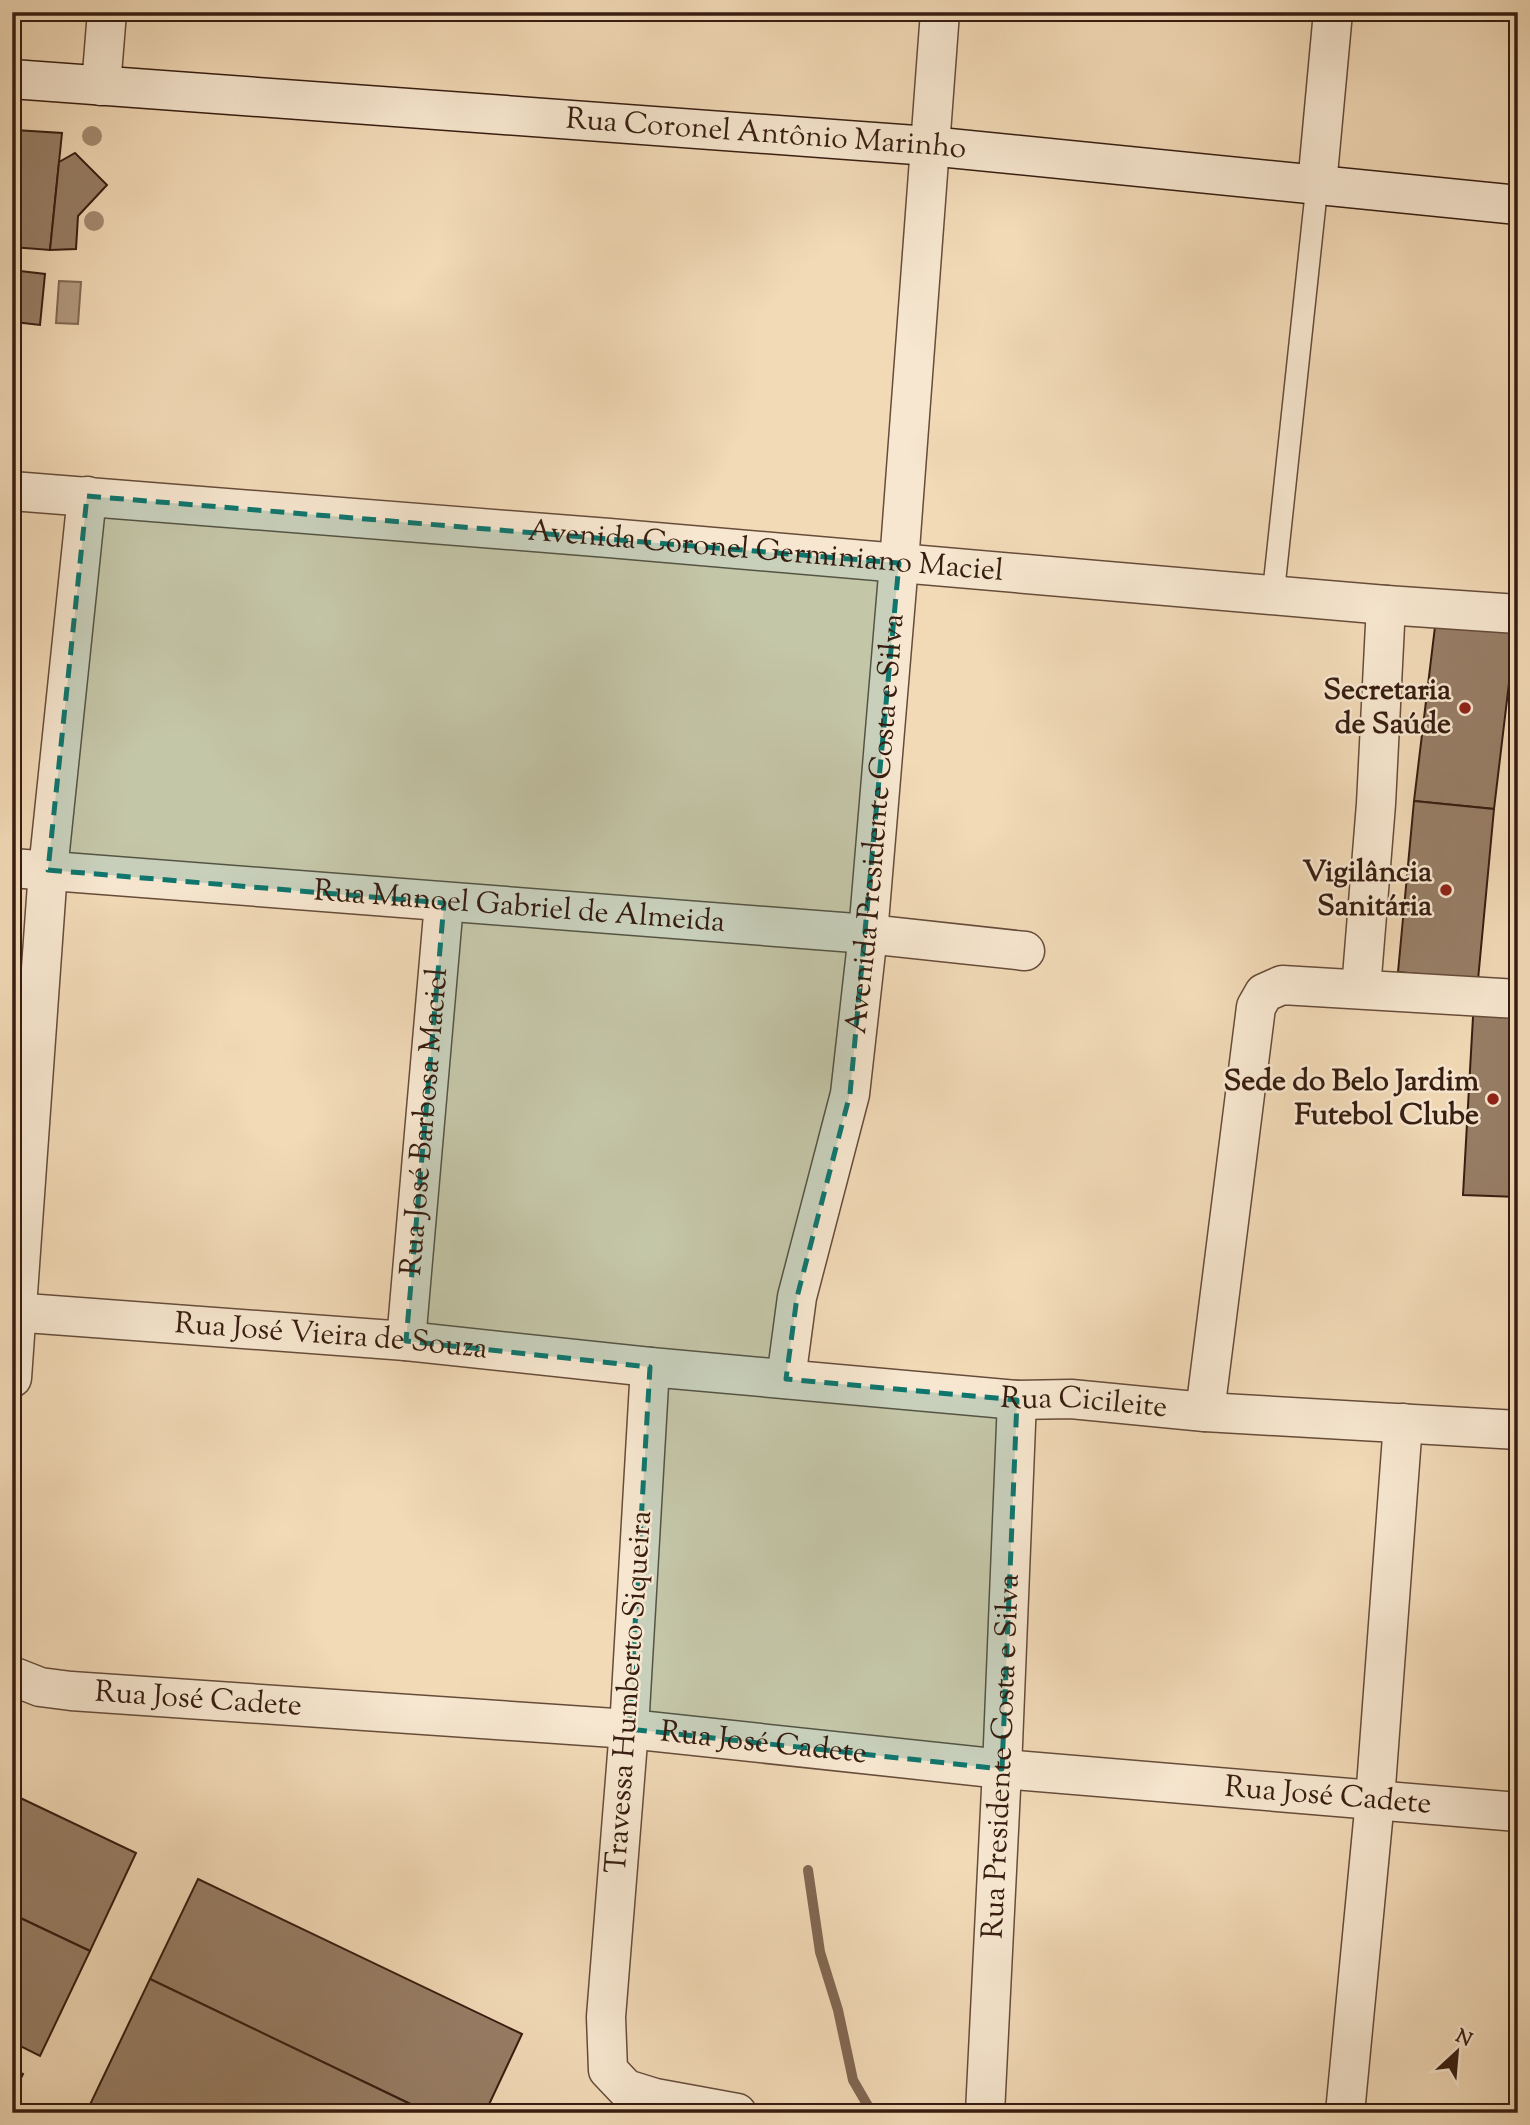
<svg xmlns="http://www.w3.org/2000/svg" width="1530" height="2125" font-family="'Sorts Mill Goudy',serif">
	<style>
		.water { fill: #b29a7f; stroke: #816853; stroke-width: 2 }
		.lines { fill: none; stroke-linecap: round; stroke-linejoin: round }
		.stream { stroke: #816853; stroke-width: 10 }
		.building { fill: #987f67; stroke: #371d11; stroke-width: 2 }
		.lane-casing { stroke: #664c3a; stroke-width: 24 }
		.street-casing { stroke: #664c3a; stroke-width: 41 }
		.secondary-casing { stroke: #371d11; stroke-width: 41 }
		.lane { stroke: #f7e7d0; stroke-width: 21 }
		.street { stroke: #f7e7d0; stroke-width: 38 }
		.secondary { stroke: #f7e7d0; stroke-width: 38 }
		.tree { fill: #a58c72 }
		.marked { fill: #0f766e; fill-opacity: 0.2; stroke: #0f766e; stroke-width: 5; stroke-dasharray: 14 9; stroke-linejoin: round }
		.poi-dot { fill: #8f2418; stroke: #f7e7d0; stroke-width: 2.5 }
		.labels { text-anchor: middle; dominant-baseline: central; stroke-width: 5; stroke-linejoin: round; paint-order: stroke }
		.street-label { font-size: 30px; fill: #371d11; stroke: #f7e7d0 }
		.poi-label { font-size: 30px; font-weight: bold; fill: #371d11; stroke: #f7e7d0; text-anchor: end }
	</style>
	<rect width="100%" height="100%" fill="#f2dab7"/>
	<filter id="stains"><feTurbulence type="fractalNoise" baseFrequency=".00286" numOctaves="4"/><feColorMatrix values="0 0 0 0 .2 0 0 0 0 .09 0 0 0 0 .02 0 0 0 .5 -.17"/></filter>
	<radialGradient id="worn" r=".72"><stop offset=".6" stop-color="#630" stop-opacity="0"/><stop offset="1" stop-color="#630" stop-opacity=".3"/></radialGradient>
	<polygon class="water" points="59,281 81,282 78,324 56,323"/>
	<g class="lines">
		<polyline class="stream" points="808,1870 820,1952 838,2010 853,2080 872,2113"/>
	</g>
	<g class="building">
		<polygon points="15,130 62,133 50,250 12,247 12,171"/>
		<polygon points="75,153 107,185 78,216 76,249 50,250 59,162"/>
		<polygon points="20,271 45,274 40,325 15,322"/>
		<polygon points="1437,610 1517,616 1494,809 1414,801"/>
		<polygon points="1414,801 1494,809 1478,980 1398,972"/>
		<polygon points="1474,999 1518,1003 1518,1197 1463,1195"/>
		<polygon points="12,1794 136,1853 90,1951 12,1914"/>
		<polygon points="198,1879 522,2034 485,2113 429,2113 150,1979"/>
		<polygon points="12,1914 90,1951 40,2056 12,2042"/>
		<polygon points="150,1979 429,2113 86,2113"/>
		<polygon points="12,2069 23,2074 12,2097"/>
	</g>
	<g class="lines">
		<g class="lane-casing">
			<polyline id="lane" points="1273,596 1317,185"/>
		</g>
		<g class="street-casing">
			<g id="street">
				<polyline points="101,86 107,12"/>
				<polyline points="1317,185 1333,12"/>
				<path id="s1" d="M12,491L609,538L1386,605L1518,614"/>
				<path id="s2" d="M12,868L868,934L1025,951"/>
				<polyline points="1361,989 1376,804 1386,605"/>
				<path id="s3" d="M12,1312L406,1341L650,1367L1017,1400L1071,1399L1205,1412L1518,1430"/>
				<path id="s4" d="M406,1341L444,903"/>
				<polyline points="650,1367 629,1729 606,2017 608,2070 626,2089 655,2098 737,2113"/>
				<polyline points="12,1378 48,870 87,496"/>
				<path id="s5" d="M786,1379L797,1297L850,1094L868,934L899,563L940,12"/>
				<polyline points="1205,1412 1256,1007 1264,993 1282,985 1518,999"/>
				<path id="s6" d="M12,1676L40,1687L71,1691L629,1729L1002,1769L1518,1812"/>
				<path id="s7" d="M985,2113L1002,1769L1017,1400"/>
				<polyline points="1345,2113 1375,1800 1403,1423"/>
			</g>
		</g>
		<g class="secondary-casing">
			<g id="secondary">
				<path id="s8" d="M12,79L929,146L1518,205"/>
			</g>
		</g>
		<use href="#lane" class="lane"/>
		<use href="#street" class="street"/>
		<use href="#secondary" class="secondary"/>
	</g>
	<g class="tree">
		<circle cx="92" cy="136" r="10"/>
		<circle cx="94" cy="221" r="10"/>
	</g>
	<path class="marked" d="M87,496L899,563L850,1094L797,1297L786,1379L1017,1400L1002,1769L629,1729L650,1367L406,1341L444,903L48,870Z"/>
	<g class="poi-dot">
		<circle cx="1465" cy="708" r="7"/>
		<circle cx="1446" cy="890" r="7"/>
		<circle cx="1493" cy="1099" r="7"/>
	</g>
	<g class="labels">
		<g class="street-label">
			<text stroke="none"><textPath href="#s8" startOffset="756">Rua Coronel Antônio Marinho</textPath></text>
			<text stroke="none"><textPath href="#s1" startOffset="756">Avenida Coronel Germiniano Maciel</textPath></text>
			<text stroke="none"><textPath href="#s5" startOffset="564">Avenida Presidente Costa e Silva</textPath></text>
			<text stroke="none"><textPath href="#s2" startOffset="509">Rua Manoel Gabriel de Almeida</textPath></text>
			<text stroke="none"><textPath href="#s4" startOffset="220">Rua José Barbosa Maciel</textPath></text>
			<text stroke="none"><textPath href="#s3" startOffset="320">Rua José Vieira de Souza</textPath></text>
			<text stroke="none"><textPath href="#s3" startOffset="1076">Rua Cicileite</textPath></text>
			<text transform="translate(630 1692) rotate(-86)">Travessa Humberto Siqueira</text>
			<text stroke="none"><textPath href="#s6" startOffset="189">Rua José Cadete</textPath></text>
			<text stroke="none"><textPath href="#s6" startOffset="756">Rua José Cadete</textPath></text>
			<text stroke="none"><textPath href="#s7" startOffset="357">Rua Presidente Costa e Silva</textPath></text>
			<text stroke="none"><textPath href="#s6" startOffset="1323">Rua José Cadete</textPath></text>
		</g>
		<g class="poi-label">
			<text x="1451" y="691">Secretaria<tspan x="1451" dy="34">de Saúde</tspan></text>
			<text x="1432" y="873">Vigilância<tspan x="1432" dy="34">Sanitária</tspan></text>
			<text x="1479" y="1082">Sede do Belo Jardim<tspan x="1479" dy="34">Futebol Clube</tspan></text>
		</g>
	</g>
	<rect width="1530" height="2125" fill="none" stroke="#f2dab7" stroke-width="42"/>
	<rect x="14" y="14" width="1502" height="2097" fill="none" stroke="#371d11" stroke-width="3.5"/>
	<rect x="21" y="21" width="1488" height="2083" fill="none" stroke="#371d11" stroke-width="2"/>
	<g transform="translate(1457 2052) rotate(26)" stroke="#f7e7d0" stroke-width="5" paint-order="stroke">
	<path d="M0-5L12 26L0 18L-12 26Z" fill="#371d11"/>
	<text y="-10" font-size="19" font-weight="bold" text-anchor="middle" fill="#371d11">N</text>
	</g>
	<rect width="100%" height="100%" filter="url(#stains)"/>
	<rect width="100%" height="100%" fill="url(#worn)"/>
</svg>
